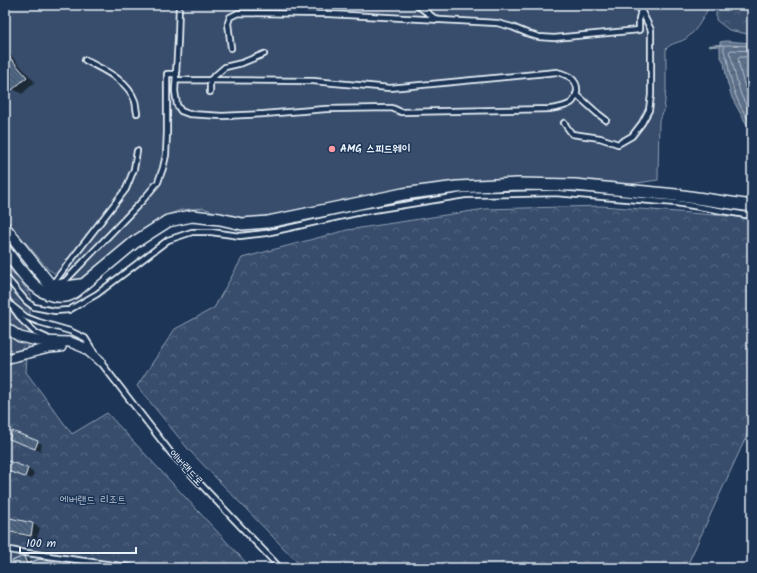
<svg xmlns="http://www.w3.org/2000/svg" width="757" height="573" font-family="Kalam,'Poor Story',sans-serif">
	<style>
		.forest { fill: url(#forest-crowns); stroke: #909fb2 }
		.pitch { fill: #374d6c; stroke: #909fb2 }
		.water { fill: url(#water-ripples); stroke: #95a4b5 }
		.shadow { fill: #0007 }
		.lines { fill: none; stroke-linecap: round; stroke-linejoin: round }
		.shore { stroke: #b0bdcc; stroke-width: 1 }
		.stream { stroke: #95a4b5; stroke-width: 2.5 }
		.building { fill: url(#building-back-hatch); stroke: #e8f1f8 }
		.service-casing { stroke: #e8f1f8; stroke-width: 8 }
		.minor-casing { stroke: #e8f1f8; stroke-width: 12 }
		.tertiary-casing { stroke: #e8f1f8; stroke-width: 14 }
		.service { stroke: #1d3557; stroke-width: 4.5 }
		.minor { stroke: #1d3557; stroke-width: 9 }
		.tertiary { stroke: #1d3557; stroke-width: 11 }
		.poi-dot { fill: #ff9aa2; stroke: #1d3557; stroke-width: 1.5 }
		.labels { text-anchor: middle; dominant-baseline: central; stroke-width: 3; stroke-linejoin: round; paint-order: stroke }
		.poi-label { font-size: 11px; font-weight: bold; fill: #e8f1f8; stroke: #1d3557; text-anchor: start }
		.street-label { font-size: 11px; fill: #e8f1f8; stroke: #1d3557 }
		.park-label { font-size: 11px; fill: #b3c0ce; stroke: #1d3557 }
	</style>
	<defs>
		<pattern id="forest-crowns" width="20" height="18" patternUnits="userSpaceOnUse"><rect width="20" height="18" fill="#374d6c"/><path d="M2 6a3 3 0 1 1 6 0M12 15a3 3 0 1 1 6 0" fill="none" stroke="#546782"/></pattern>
		<pattern id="water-ripples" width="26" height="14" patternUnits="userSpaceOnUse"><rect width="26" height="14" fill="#5d7089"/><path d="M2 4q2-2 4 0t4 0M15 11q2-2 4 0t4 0" fill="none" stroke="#505a66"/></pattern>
		<pattern id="building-back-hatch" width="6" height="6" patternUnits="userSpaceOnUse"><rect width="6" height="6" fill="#495e7a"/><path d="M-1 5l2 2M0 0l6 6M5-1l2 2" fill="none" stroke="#63768e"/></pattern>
	</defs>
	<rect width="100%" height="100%" fill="#1d3557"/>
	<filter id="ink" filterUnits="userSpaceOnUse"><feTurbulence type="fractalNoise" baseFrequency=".025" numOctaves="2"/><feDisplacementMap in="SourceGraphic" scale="8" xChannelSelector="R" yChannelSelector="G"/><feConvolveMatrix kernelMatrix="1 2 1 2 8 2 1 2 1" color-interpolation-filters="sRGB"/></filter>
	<g filter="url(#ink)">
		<g class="forest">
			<polygon points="716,5 752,5 752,35 729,30 716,20"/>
			<polygon points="602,206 752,218 752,424 686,568 303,568 189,450 137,386 175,329 214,308 242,258 347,230 485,209"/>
			<polygon points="5,263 31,295 26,372 72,434 107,413 251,568 5,568"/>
		</g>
		<path class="pitch" d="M5,5H710C704,16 698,29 688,37C682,43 671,42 666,49V90L664,111L659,120L658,180L616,186L562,179H500L456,181L375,194L245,220L218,213L203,208L181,210L163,216L117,249L72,285L48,269L5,218Z"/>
		<polygon class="water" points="726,41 752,43 752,131 744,120 732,98 727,81 724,63 720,55 720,42"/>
		<g class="shadow">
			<polygon points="5,49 35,82 22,94 13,89 5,80"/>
			<polygon points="13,433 42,444 40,451 11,439"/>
			<polygon points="5,461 28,469 34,473 32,479 5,470"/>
			<polygon points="5,518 33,524 40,528 37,539 5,532"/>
			<polygon points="24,557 31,561 32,563 39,560 58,564 64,568 16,568"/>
		</g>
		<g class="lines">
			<g class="shore">
				<path d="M752,46L726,45H724C723,54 727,56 728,63C729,68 729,74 731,79C734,95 742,111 752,124"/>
				<polyline points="752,51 731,50 729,52 732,60 736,78 741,95 752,116"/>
				<path d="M752,57H740L738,59C741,75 744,88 752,103"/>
			</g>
			<polyline class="stream" points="710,46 722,45"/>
		</g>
		<g class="building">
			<polygon points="5,52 27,77 12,90 5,81"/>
			<polygon points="12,431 38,441 35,449 9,439"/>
			<polygon points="5,460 28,468 25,477 5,470"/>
			<polygon points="5,517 33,523 31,536 5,531"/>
			<polygon points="23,556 24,556 27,564 39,559 58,563 57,568 15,568 12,561"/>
		</g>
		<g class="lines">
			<g class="service-casing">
				<g id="service">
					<polyline points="417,5 437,20"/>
					<polyline points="231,48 228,23 230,17 238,13 329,14 497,23 512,27 529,34 539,37 554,38 639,30 639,19 641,10 641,5"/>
					<path d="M85,60C103,70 127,79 135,101C136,104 136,109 137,113"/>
					<path d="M176,80L313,81L390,88L557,72C568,75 578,79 577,92C576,96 575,100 571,103C565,107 557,108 550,109L401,112L392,108L326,109L264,114L222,116L189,114L181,111L177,105L175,91L178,39L179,5"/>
					<polyline points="210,92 210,80 225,67 242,63 264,54"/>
					<polyline points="576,94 597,113 606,120"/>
					<polyline points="564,123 572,134 600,138 618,144 632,136 642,123 649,110 651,95 651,30 641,10"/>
					<polyline points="5,276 26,301 34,307 55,311 69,310 97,294 168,240 192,232 211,232 240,236 266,233 361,212 465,195 555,193 676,203 752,216"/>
					<polyline points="55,284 65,281 142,201 158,182 163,168 166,155 167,132 167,74 177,74"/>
					<polyline points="51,286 126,189 134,169 137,151"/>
					<polyline points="5,297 22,320 36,333 47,338"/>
					<polyline points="11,305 26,317 39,322 70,331 85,338 94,352"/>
					<polyline points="99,360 171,453 280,568"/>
					<polyline points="5,549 20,552 134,568"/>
				</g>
			</g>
			<g class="minor-casing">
				<g id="minor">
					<polyline points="5,327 20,337 38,341 70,342 85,348 100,361"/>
					<polyline points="5,359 49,348 61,347"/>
				</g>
			</g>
			<g class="tertiary-casing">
				<g id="tertiary">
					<polyline points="5,228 51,286 60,288 80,285"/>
					<path d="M5,250C20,269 37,300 65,296C69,296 73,293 76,291L135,242L168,221L192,216L220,219L242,224L268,222L403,194L457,187L517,184L575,185L676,195L752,206"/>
				</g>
			</g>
			<use href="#service" class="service"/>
			<use href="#minor" class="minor"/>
			<use href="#tertiary" class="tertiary"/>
		</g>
	</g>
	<circle class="poi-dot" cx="332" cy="149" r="4"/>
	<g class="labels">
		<g class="poi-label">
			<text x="340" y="149">AMG 스피드웨이</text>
		</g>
		<g class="street-label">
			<text transform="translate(186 468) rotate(47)">에버랜드로</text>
		</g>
		<g class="park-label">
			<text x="93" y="500">에버랜드 리조트</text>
		</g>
	</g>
	<rect width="757" height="573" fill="none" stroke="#1d3557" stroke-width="20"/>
	<rect x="10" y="10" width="737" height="553" fill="none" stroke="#e8f1f8" stroke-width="1.5" filter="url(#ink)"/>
	<path d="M20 547v6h116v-6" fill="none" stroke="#e8f1f8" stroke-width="2"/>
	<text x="26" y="547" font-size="12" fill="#e8f1f8" stroke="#1d3557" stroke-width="3" paint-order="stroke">100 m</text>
</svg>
